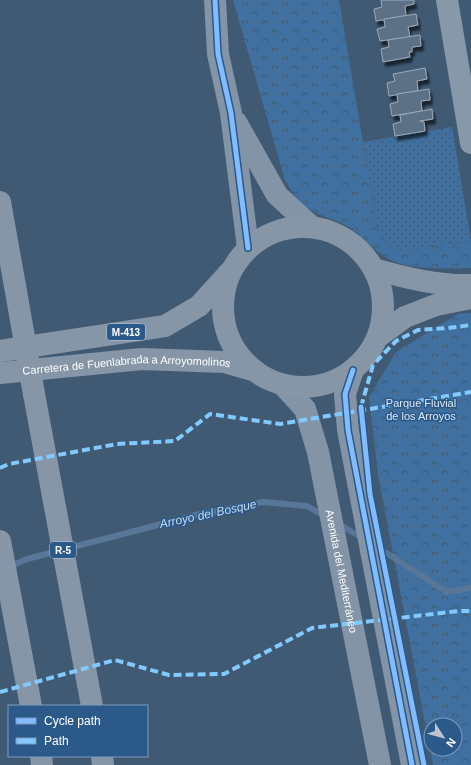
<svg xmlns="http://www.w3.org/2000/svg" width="471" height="765" font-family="Arial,sans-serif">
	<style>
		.grass { fill: url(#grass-dots) }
		.forest { fill: url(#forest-crowns); fill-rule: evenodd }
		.garden { fill: #3f709f }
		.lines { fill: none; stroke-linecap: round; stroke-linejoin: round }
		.stream { stroke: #587697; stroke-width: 6 }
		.building { fill: #5d7186; stroke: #9ba9b7; filter: url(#shadow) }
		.street { stroke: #8798a9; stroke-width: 22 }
		.secondary { stroke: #8294a5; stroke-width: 22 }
		.primary { stroke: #8696a7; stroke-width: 22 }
		.highway { stroke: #8696a7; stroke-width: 22 }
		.highway-bridge { stroke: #8696a7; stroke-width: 22 }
		.quiet { stroke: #80caff; stroke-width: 4; stroke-dasharray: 8 4; stroke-linecap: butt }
		.cycleway-casing { stroke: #2a598a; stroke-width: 8 }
		.cycleway { stroke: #80bcff; stroke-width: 5 }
		.labels { text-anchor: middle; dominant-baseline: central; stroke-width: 3; stroke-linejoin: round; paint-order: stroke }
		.shield { fill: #2a598a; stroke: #bfcddc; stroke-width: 1 }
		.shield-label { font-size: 10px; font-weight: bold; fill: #fff }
		.street-label { font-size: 11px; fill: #fff; stroke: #2a598a }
		.park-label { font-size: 11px; fill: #dceaf7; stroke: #2a598a }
		.water-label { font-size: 12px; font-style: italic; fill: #c4daf0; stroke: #2a598a }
	</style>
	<defs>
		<pattern id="grass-dots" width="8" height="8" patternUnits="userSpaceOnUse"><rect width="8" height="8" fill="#3f709f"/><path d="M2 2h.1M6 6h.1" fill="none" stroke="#475a6d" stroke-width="1.8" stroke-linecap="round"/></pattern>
		<pattern id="forest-crowns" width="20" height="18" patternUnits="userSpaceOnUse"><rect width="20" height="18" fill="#3f709f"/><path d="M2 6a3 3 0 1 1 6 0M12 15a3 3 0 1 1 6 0" fill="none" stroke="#475a6d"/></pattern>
		<filter id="shadow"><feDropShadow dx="2.5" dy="4.5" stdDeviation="1" flood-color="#0009"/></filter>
	</defs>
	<rect width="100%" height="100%" fill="#405a74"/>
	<polygon class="grass" points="452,127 471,241 397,250 388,245 378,232 363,142"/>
	<g class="forest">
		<path d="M233,0H339L378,232L388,245L397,250L471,241V268C447,268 421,270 398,263C378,257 366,238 349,227C334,218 316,216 303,204C295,197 290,189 285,180Z"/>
		<path d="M471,313V765H433L378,474L369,397L396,352L458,314ZM431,725H455V749H431Z"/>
	</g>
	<polygon class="garden" points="465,698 471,699 471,731"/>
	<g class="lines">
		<g class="stream">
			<polyline points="337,523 364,539"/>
			<polyline points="377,547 447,592 471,588"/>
			<polyline points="9,567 27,559 196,515 263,502 307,506 326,517"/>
		</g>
	</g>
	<g class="building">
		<polygon points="381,0 414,0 414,4 405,6 406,16 376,21 374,9 382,7"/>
		<polygon points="416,14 418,25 408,27 410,37 380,41 377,29 385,27 384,19"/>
		<polygon points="420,35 421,46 412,47 412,52 409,52 410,57 383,62 381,49 389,47 388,40"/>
		<polygon points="425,68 427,79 417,81 418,91 389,96 387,83 395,81 393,74"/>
		<polygon points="429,89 430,100 421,101 422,111 392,116 390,104 398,102 397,94"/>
		<polygon points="432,109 433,119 420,121 424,122 425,131 395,136 393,124 401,122 400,115"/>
	</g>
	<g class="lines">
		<polyline class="street" points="447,0 471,143"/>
		<g class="secondary">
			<polyline points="215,0 218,54 231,113 248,248"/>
			<polyline points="236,122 277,195 312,227"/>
			<polyline points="353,370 345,394 348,430 412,765"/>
			<path id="s1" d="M283,385L305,409L318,452L380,765"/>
		</g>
		<g class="primary">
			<circle cx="303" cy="307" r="80"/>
			<path d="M374,269C406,278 438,286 471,285"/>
			<polyline points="379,336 405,317 436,305 471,298"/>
			<polyline points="0,351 165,326 199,306 229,273"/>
			<path id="s2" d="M0,373L142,359L224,362L252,370"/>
		</g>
		<g class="highway">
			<polyline points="0,202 15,286"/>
			<polyline points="34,394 92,706"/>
			<polyline points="0,541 31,706"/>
			<polyline points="41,756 42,765"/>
			<polyline points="102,756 103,765"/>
		</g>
		<polyline class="highway-bridge" points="15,286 34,394"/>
		<g class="quiet">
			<polyline points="361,407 373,365 396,341 418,330 448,328 471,325"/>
			<polyline points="0,468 9,464 117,444 175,441 210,414 280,424 471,392"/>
			<polyline points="0,692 115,660 169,675 224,674 312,628 459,611 471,611"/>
		</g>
		<g class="cycleway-casing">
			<g id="cycleway">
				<polyline points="215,0 218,54 231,113 248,248"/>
				<polyline points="353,370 345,394 348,430 412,765"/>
				<polyline points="361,407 370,494 424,765"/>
			</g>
		</g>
		<use href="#cycleway" class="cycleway"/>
	</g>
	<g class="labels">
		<g class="shield">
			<rect x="107" y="324" width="38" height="16" rx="3"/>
			<rect x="50" y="542" width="26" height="16" rx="3"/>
		</g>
		<g class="shield-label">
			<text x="126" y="332">M-413</text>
			<text x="63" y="550">R-5</text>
		</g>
		<g class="street-label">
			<text stroke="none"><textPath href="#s2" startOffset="127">Carretera de Fuenlabrada a Arroyomolinos</textPath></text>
			<text stroke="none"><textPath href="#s1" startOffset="199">Avenida del Mediterráneo</textPath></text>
		</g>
		<g class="park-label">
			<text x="421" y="403">Parque Fluvial<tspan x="421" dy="13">de los Arroyos</tspan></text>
		</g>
		<g class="water-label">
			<text transform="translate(208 514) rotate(-12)">Arroyo del Bosque</text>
		</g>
	</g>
	<rect x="8" y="705" width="140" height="52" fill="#2a598a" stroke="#7f9bb9"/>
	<rect x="16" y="718" width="20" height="6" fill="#80bcff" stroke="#7f9bb9"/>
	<text x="44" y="725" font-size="12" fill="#ffffff">Cycle path</text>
	<rect x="16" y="738" width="20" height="6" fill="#80caff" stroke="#7f9bb9"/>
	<text x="44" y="745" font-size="12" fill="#ffffff">Path</text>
	<g transform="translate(443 737) rotate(126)"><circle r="19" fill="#2a598a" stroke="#7f9bb9"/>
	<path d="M0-3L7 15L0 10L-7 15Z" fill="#bcc5ce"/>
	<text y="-6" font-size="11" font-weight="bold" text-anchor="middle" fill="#ffffff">N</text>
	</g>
</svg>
